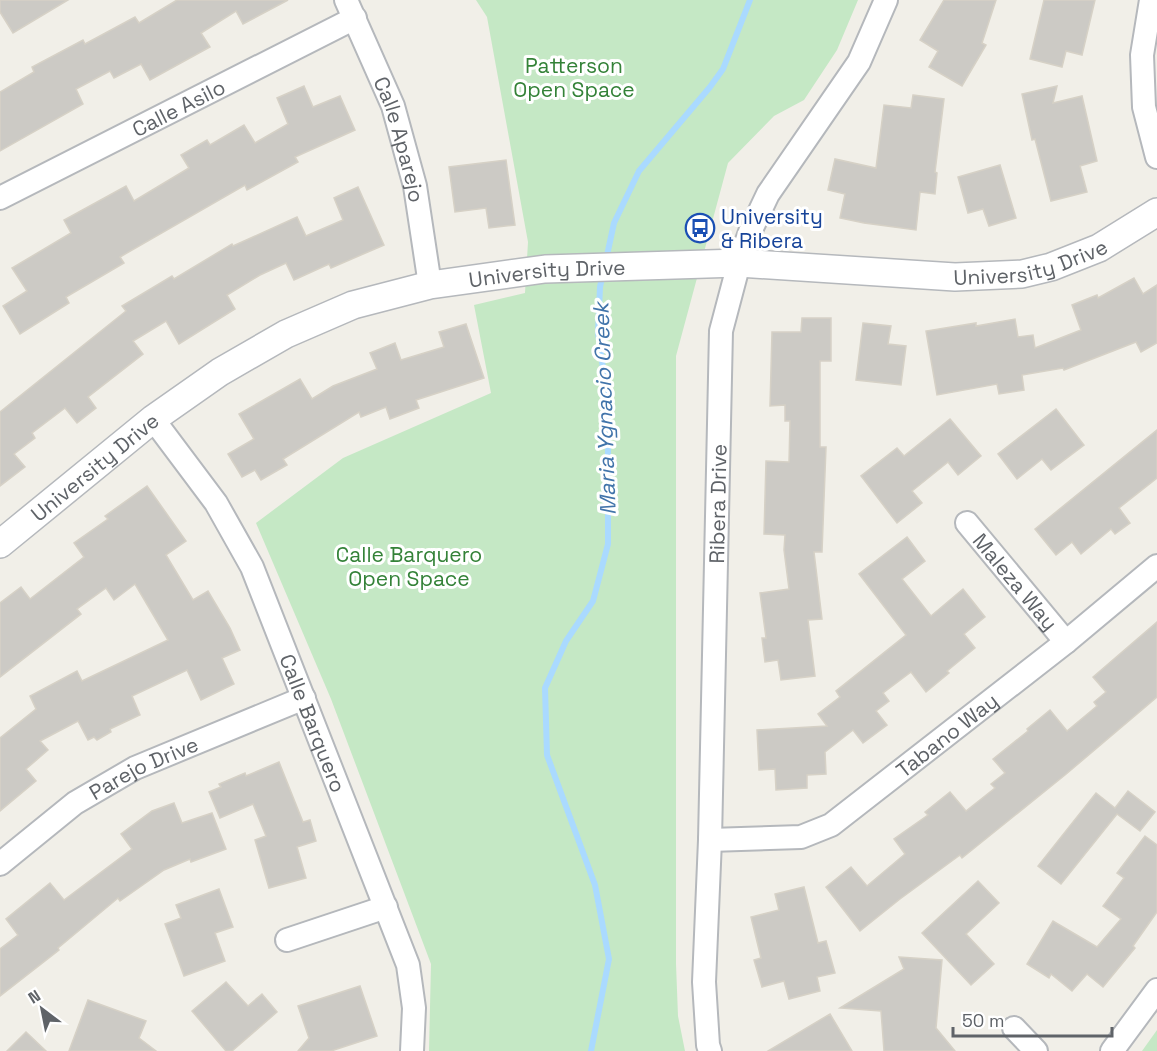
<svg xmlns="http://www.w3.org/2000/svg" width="1157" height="1051" font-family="'Space Grotesk',sans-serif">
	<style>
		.green { fill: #c5e8c5 }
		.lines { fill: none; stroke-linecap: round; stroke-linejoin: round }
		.stream { stroke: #aadaff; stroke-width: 6 }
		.building { fill: #cccac5; stroke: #d6d1c6; stroke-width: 1.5 }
		.minor-casing { stroke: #b5b8bc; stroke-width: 26 }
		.tertiary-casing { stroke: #b5b8bc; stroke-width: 30 }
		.minor { stroke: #fff; stroke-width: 22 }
		.tertiary { stroke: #fff; stroke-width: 27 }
		.labels { text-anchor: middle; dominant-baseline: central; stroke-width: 6; stroke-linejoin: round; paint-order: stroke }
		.park-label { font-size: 21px; fill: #348238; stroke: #fff }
		.street-label { font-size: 21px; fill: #5f6368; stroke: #fff }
		.transit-label { font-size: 21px; fill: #164399; stroke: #fff; text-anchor: start }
		.water-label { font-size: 22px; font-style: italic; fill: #4174aa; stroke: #fff }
	</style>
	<rect width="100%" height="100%" fill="#f1efe8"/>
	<g class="green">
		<polygon points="476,0 858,0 837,50 804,100 774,116 728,163 676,356 676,964 678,1016 685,1051 429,1051 431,964 331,699 256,523 343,458 491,393 474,305 525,293 528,242 487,17"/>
		<polygon points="1157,1030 1157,1051 1142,1051"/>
	</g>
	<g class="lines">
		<g class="stream">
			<polyline points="606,260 614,223 639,171 710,87 723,69 750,0"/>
			<polyline points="591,1051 609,959 595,885 547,755 545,688 566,641 593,601 608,544 608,403 598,333 600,287 603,273"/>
		</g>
	</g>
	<g class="building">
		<polygon points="0,0 68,0 13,33 0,12"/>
		<polygon points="177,0 288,0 243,24 236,11 201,33 210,47 150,80 141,64 114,78 110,71 76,89 83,104 0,151 0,92 34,72 32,67 83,40 85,44 135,17 139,23"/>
		<polygon points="944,0 996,0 982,43 986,45 962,86 929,67 938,51 920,40"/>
		<polygon points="1044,0 1095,0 1082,55 1066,51 1062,67 1030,59"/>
		<polygon points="304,86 313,107 340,96 355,130 295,157 298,162 247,190 245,185 120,257 124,263 66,297 69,303 20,334 3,306 27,291 12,268 71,233 64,220 126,186 134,201 189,168 181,155 207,140 210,145 244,125 255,143 288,124 277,98"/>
		<polygon points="1057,86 1053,103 1082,96 1097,161 1080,166 1087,192 1051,201 1035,139 1032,140 1022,94"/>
		<polygon points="913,95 944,99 935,172 937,173 935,194 920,192 916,230 864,223 840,218 845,194 828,190 835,159 876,168 884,105 911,108"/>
		<polygon points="506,160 515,225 489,228 486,208 455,212 449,167"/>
		<polygon points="1000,165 1016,218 989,226 983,209 968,213 958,177"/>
		<polygon points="358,187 384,245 331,268 329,264 294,280 286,263 260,275 227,295 235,309 179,344 166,321 133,341 143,354 88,397 96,408 77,423 65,408 32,433 35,438 14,454 25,467 0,486 0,412 126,311 122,306 172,276 174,279 232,244 233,246 297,217 306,236 343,220 334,198"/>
		<polygon points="1134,278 1143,294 1157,285 1157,343 1141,352 1136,342 1064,370 1063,368 1022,375 1024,390 999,394 997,384 937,395 926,331 976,323 976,326 1015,319 1018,337 1033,335 1035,348 1081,330 1072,305 1097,295 1098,298"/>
		<polygon points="802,318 831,318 831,361 820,361 820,447 826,447 822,552 814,552 822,619 808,620 815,676 781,680 778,660 765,662 762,638 766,638 760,593 789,589 784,550 785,535 764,534 766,461 789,462 790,421 785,421 785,405 770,406 772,332 801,332"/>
		<polygon points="863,323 891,326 888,344 906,346 901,385 856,380"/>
		<polygon points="466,324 484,378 416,400 419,408 390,419 386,407 361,417 359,412 283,459 287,465 261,480 255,470 242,477 228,454 254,439 239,414 300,379 312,399 333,386 377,369 370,353 395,343 401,360 444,347 439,332"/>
		<polygon points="1056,409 1084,445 1051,470 1042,459 1017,479 998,454"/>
		<polygon points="950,419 981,456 958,475 948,462 912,491 922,503 897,523 861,476 897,448 904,456"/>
		<polygon points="1157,430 1157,478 1119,508 1130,523 1115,534 1111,529 1081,554 1072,542 1056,555 1035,529"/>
		<polygon points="147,486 186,541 166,555 193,600 208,591 230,628 240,650 222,658 234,684 201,700 187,670 132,696 140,715 110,729 111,732 97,740 94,737 88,740 78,721 40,741 48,750 26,769 36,781 0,811 0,738 36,709 30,696 77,671 82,681 168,640 135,584 114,600 106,588 77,609 81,614 0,677 0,603 21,587 30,599 84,557 74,543 108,519 105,516"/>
		<polygon points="907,537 925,561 902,579 931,616 963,589 985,617 964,634 975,648 947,671 949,673 926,692 911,672 883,693 889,701 876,711 887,725 863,743 853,730 825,752 826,774 807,775 807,788 776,790 775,769 759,770 757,730 827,726 818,714 840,697 836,691 906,635 859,574"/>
		<polygon points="1157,622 1157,697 1065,775 962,858 960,855 900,899 860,931 826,887 851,867 867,886 905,854 894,839 928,815 925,812 950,792 966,811 995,788 991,784 1005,773 993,759 1028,731 1027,729 1050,710 1067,731 1097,706 1094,702 1106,692 1093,677"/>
		<polygon points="279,762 303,822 310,820 316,841 297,847 306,878 269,888 255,840 266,836 253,804 220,818 209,792 221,787 219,784 245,773 246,776"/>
		<polygon points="1128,791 1155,812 1140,831 1117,814 1061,884 1038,866 1096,793 1115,808"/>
		<polygon points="174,803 182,823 212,813 226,849 191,862 190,859 164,870 120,901 118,898 58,948 59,950 0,996 0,949 18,935 6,919 50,883 64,900 132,849 121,834 152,811"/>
		<polygon points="1145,836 1157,845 1157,912 1133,946 1135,948 1103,987 1087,974 1072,991 1051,974 1049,978 1027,964 1053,921 1097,947 1121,919 1103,906 1124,878 1117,873"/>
		<polygon points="978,881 999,903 966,934 994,964 971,985 922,933"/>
		<polygon points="804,887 818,943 826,941 835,973 817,977 820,991 789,999 784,981 762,987 754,960 761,958 751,917 779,910 775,894"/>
		<polygon points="219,889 233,927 215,933 225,961 184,976 165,924 181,918 176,905"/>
		<polygon points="899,957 942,960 936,1028 955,1051 884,1051 881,1011 840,1008 904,969"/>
		<polygon points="226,982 248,1006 262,994 277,1012 232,1051 226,1051 192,1011"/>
		<polygon points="360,986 377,1036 331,1051 298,1051 309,1038 298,1006"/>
		<polygon points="88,1000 146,1021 139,1038 156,1051 69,1051"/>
		<polygon points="830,1014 852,1051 768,1051"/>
		<polygon points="26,1032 46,1051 7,1051"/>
	</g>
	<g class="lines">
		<g class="minor-casing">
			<g id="minor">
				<path id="s1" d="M346,0L393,106L415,186L430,285"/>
				<polyline points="1151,0 1142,55 1144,107 1157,157"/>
				<path id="s2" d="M0,198L355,18"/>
				<path id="s3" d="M153,419L216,503L252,567L408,965L414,1008L412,1051"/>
				<path id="s4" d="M967,523L1066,642"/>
				<path id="s5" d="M710,840L801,837L831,825L1066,642L1157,566"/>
				<path id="s6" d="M0,864L75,803L135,768L304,698"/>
				<polyline points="287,940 386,907"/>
				<polyline points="1014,1028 1036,1051"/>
				<path id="s7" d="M710,1051L708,1045L704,982L710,840L721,331L739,263L750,232L768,194L859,62L886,0"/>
				<polyline points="1112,1051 1157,990"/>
			</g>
		</g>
		<g class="tertiary-casing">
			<g id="tertiary">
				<path id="s8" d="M0,544L153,419L220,372L286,334L353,305L430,285L545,269L739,263L955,277L1022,274L1051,267L1099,248L1157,212"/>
			</g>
		</g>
		<use href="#minor" class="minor"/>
		<use href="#tertiary" class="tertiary"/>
	</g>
	<defs>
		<g id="bus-ring" transform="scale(1.5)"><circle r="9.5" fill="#fff" stroke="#1a4fb4" stroke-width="1.5"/><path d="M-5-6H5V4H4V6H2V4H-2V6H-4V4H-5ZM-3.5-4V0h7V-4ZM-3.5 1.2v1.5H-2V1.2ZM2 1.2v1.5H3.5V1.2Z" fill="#1a4fb4"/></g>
	</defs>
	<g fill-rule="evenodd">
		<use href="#bus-ring" x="700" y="228"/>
	</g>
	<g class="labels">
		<g class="park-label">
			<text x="574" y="65">Patterson<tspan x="574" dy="24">Open Space</tspan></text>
			<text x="409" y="554">Calle Barquero<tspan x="409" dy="24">Open Space</tspan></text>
		</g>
		<g class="street-label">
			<text stroke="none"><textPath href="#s2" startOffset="200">Calle Asilo</textPath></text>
			<text stroke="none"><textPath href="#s1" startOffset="150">Calle Aparejo</textPath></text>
			<text stroke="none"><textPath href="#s8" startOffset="1112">University Drive</textPath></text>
			<text stroke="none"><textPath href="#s8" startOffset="626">University Drive</textPath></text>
			<text stroke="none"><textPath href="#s8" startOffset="122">University Drive</textPath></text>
			<text stroke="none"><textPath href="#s7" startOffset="548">Ribera Drive</textPath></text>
			<text stroke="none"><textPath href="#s4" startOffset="76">Maleza Way</textPath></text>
			<text stroke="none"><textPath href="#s3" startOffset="346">Calle Barquero</textPath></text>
			<text stroke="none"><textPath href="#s5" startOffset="270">Tabano Way</textPath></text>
			<text stroke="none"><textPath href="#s6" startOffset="174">Parejo Drive</textPath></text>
		</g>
		<g class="transit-label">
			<text x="721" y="216">University<tspan x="721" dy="24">&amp; Ribera</tspan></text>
		</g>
		<g class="water-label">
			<text transform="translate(604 409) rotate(-92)">Maria Ygnacio Creek</text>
		</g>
	</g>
	<g transform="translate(42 1009) rotate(328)" stroke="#ffffff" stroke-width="4.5" paint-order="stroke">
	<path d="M0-4.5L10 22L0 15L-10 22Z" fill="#5f6368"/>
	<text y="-9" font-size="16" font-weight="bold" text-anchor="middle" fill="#5f6368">N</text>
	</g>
	<path d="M953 1027v9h159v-9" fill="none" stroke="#5f6368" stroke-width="3"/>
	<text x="962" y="1027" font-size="18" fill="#5f6368" stroke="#ffffff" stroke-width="4.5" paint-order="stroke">50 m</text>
</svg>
